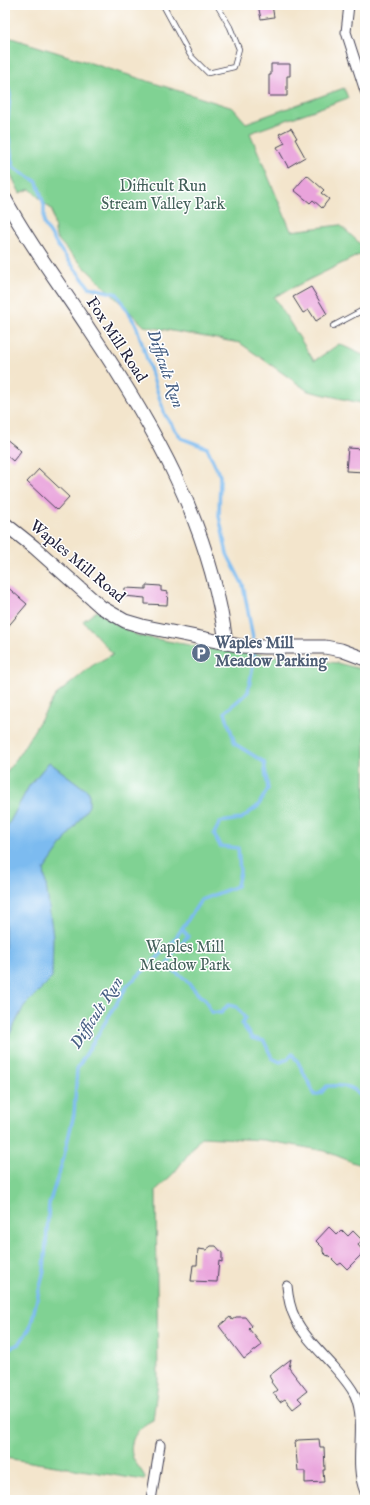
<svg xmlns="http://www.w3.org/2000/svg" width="370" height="1505" font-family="'IM FELL English',serif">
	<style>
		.green { fill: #80d293; stroke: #517a67 }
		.water { fill: #7cbbf0; stroke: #4f6e96 }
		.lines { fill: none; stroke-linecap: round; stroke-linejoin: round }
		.stream { stroke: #7cbbf0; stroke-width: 3.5 }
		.building { fill: #e9a3db }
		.lane-casing { stroke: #413f51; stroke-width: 6 }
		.street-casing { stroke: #413f51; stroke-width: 11 }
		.secondary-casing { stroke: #413f51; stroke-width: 15 }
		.lane { stroke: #fff; stroke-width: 4.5 }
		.street { stroke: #fff; stroke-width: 9 }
		.secondary { stroke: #fff; stroke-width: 13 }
		.labels { text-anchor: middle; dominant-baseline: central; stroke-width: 3; stroke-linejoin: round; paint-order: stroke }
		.park-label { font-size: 16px; fill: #43605a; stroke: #fff }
		.street-label { font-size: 16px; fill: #22223b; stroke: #fff }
		.service-label { font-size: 16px; font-weight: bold; fill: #4e5e75; stroke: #fff; text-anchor: start }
		.water-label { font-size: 17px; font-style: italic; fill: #465f83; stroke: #fff }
	</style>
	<rect width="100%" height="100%" fill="#fff"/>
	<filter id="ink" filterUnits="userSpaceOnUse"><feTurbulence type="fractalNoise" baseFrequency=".025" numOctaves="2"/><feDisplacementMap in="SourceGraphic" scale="8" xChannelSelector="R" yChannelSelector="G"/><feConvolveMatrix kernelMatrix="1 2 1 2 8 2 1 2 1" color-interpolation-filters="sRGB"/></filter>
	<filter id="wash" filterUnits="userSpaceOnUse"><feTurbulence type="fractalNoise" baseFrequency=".012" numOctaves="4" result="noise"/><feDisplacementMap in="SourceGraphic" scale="16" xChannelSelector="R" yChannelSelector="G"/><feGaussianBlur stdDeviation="0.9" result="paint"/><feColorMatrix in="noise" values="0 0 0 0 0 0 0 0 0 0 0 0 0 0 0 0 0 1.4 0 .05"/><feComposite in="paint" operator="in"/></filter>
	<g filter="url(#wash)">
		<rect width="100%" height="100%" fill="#f3e5cc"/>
		<g class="green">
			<polygon points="5,36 233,108 246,123 344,88 348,98 250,133 291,231 340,225 365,248 365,252 274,297 314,361 339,344 365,356 365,404 308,391 240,343 144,326 69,252 56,237 52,210 30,189 20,193 5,163"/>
			<path d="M97,611L117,625L139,636L212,649L337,663L365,670V1167L325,1151L264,1140L201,1137L174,1173L156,1190L158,1382L153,1420C138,1427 127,1441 133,1458C136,1465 142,1470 145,1477L144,1480L5,1458V774L17,758L55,696L93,665L113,654L83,621Z"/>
		</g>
		<polygon class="water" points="49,762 89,792 89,806 44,870 53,936 52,978 24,1006 5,1044 5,831 29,786"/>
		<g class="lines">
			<g class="stream">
				<polyline points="5,76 10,95 7,125 13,167 37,182 44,205 44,224 62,252 89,287 117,294 136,325 165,415 181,438 207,448 220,476 219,516 227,554 243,585 253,638 254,660 248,692 225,712 235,744 264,762 268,789 258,806 241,819 220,822 214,834 220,846 238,848 240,871 237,886 201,900 171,945 127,986 77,1069 74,1114 63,1160 49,1204 44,1270 30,1328 19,1344 5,1350"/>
				<path d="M182,928L188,936L174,951L167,966L185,979L199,995L205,999L211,1012L221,1013L228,1005L237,1007L245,1018L242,1024L252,1038L264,1041L272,1058L280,1062L288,1059L292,1054L298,1062L315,1095L321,1093L327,1086C347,1085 354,1085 365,1102"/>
			</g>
		</g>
		<g id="blocks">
			<g class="building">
				<polygon points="258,5 272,5 274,17 261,19"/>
				<polygon points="271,64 290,64 290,76 287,76 287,96 269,96 269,75 271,75"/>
				<polygon points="291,128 297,138 295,139 305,157 288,167 277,147 285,143 279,134"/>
				<polygon points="307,175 324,190 321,193 329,199 322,208 313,200 310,203 294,190"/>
				<polygon points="311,287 327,314 316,321 309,310 303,313 293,297"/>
				<polygon points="5,438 21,451 13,461 5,454"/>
				<polygon points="348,448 363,449 363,458 365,458 365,472 346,471"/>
				<polygon points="39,469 69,497 57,510 27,482"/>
				<polygon points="5,585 27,604 5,630"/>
				<polygon points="146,585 161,586 161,591 168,592 167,605 145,604 145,598 124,596 125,588 146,589"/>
				<polygon points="329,1227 337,1235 342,1230 348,1236 353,1231 362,1240 358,1245 364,1252 347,1269 341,1263 338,1265 329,1256 326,1255 323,1252 323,1248 316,1241"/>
				<polygon points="211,1246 216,1246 222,1253 222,1262 219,1261 217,1282 191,1281 193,1265 197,1265 198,1249 206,1250"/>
				<polygon points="230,1317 232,1320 236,1317 245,1317 252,1326 249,1329 262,1345 244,1359 219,1326"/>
				<polygon points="291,1359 289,1368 307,1391 298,1398 302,1402 293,1409 285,1399 280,1402 273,1393 277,1390 271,1382 272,1381 269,1376"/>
				<polygon points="319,1439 320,1447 324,1447 325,1470 323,1470 324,1482 305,1483 305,1471 298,1471 295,1442 298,1440"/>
			</g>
		</g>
	</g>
	<g filter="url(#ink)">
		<use href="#blocks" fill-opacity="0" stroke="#413f51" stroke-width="1"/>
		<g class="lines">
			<g class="lane-casing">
				<g id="lane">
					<polyline points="163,5 190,55 208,73 234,67 239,49 230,27 217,5"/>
					<polyline points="333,326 365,309"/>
				</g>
			</g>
			<g class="street-casing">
				<g id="street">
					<polyline points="349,5 346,32 365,91"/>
					<path d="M287,1286C288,1297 290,1308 295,1318C304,1337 322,1353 335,1368C342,1376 350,1385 355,1395C368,1426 352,1461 365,1492"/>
					<polyline points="151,1500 160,1445"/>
				</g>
			</g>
			<g class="secondary-casing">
				<g id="secondary">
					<path d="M5,199C29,244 61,286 89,329C154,426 211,525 226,643"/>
					<polyline points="5,524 34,547 101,607 125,621 142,626 241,646 264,647 325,647 341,650 365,659"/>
				</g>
			</g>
			<use href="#lane" class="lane"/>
			<use href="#street" class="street"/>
			<use href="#secondary" class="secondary"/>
		</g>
	</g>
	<defs>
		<g id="parking-disc" transform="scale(1)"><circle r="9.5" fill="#5c6f8a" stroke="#fff"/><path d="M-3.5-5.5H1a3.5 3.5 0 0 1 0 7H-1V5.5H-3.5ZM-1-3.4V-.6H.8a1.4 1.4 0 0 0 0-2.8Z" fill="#fff"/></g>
	</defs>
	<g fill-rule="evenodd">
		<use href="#parking-disc" x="201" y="653"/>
	</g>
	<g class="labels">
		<g class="park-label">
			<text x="163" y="187">Difficult Run<tspan x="163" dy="18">Stream Valley Park</tspan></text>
			<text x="185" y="948">Waples Mill<tspan x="185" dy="18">Meadow Park</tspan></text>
		</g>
		<g class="street-label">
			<text transform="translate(116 340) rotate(57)">Fox Mill Road</text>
			<text transform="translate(77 562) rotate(40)">Waples Mill Road</text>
		</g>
		<g class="service-label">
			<text x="215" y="644">Waples Mill<tspan x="215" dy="18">Meadow Parking</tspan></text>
		</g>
		<g class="water-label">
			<text transform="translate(165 369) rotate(71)">Difficult Run</text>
			<text transform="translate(97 1013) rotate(-57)">Difficult Run</text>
		</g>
	</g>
	<rect width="370" height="1505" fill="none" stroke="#fff" stroke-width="20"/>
</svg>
